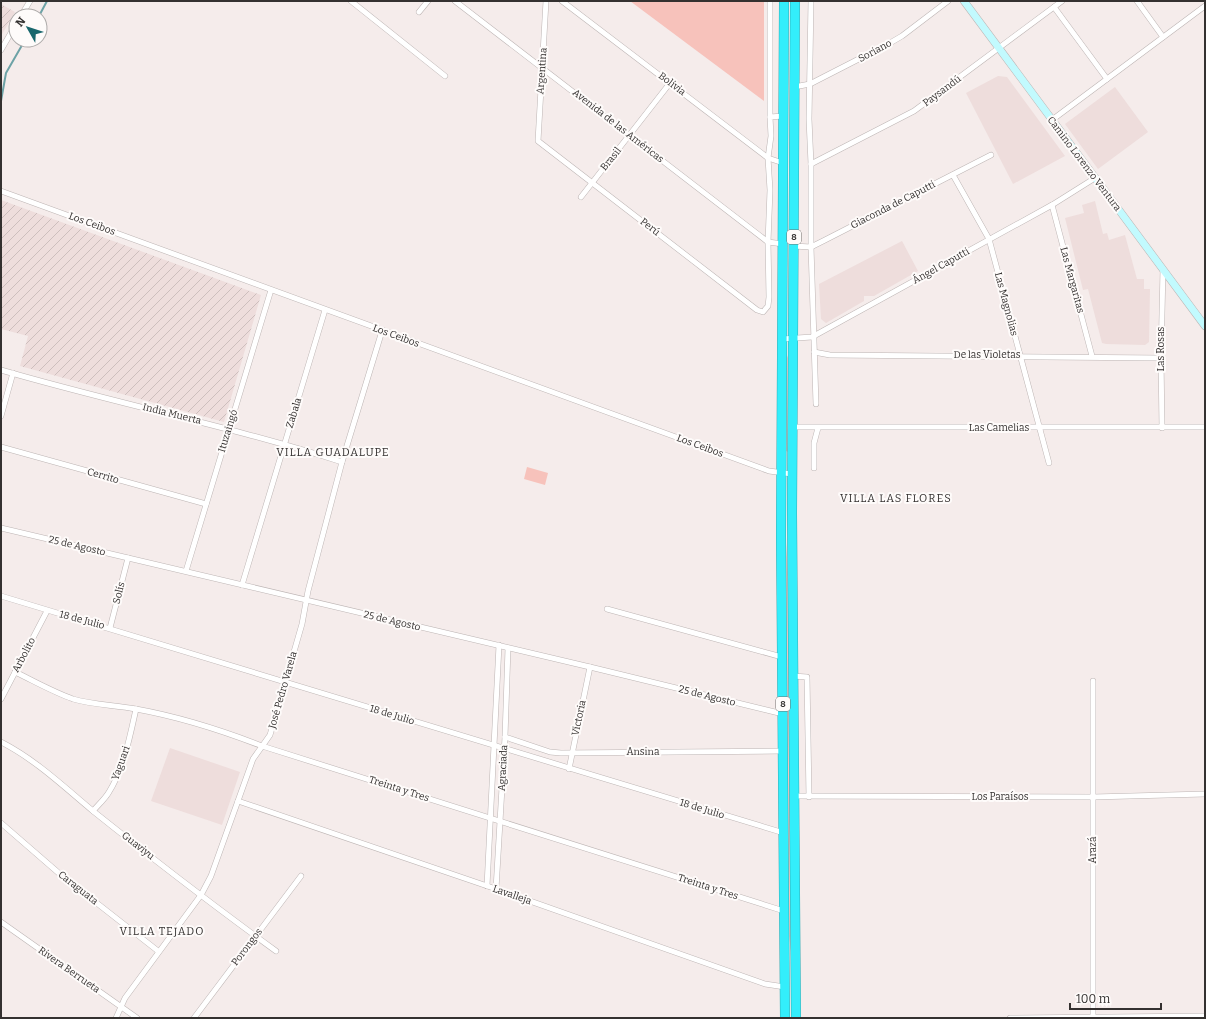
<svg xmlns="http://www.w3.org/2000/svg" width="1206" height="1019" font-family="Bitter,serif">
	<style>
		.built { fill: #eedddc }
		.industrial { fill: url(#industrial-furrows) }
		.green { fill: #f7c2bb }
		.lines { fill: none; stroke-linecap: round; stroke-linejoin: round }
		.stream { stroke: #6da2a6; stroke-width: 2 }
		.street-casing { stroke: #bdb5b4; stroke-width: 6 }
		.secondary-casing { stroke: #bdb5b4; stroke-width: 8 }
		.highway-casing { stroke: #33acb4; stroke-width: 10 }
		.street { stroke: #fff; stroke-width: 5 }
		.secondary { stroke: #c2fafe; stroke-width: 7 }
		.highway { stroke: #33eefb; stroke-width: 9 }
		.labels { text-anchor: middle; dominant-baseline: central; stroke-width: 4; stroke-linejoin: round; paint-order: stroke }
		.shield { fill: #fefbfa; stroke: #716e6d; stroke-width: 1 }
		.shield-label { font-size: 9px; font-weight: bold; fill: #343130 }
		.street-label { font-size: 10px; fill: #343130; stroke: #fefbfa }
		.neighbourhood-label { font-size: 11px; letter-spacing: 1px; fill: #343130; stroke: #fefbfa }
	</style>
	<defs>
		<pattern id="industrial-furrows" width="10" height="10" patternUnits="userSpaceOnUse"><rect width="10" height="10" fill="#eedddc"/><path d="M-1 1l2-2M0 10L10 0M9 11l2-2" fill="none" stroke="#cdbebd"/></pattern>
	</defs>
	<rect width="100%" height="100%" fill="#f5eceb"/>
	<g class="built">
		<polygon points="998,76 1007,77 1065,156 1013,184 966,93"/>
		<polygon points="1115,87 1148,132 1098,169 1065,124"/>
		<polygon points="1095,201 1103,234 1107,233 1109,240 1125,235 1137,279 1144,279 1144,289 1150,289 1149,342 1145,345 1106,344 1102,343 1088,289 1083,290 1065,218 1084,213 1082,205"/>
		<polygon points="902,241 918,271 874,296 864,296 864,301 826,323 821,319 819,284"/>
		<polygon points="170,748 240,772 222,825 151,801"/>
	</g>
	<g class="industrial">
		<polygon points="1,4 15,12 1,36"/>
		<polygon points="1,200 261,295 224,422 20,366 28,336 1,329"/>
	</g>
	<g class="green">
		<polygon points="630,1 764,1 764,101"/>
		<polygon points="788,355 789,360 788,452 786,451 786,361"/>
		<polygon points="527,467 548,473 545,485 524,479"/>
		<polygon points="785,495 786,543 789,588 792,1008 791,952 788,928"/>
	</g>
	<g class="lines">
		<g class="stream">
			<polyline points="39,16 47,1"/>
			<polyline points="1,101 6,73 25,40"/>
		</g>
		<g class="street-casing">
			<g id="street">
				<polyline points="351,1 445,76"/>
				<polyline points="455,1 768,242 783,244"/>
				<polyline points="546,1 538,141 757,310 763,312 768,306 769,297 768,242 770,190 768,158 771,136 770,117 783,116"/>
				<polyline points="562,1 768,158 783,163"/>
				<polyline points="811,1 809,119 811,164 811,247 816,404"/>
				<polyline points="1137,1 1163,37"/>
				<polyline points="1054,7 1107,79"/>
				<polyline points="419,12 428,1"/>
				<polyline points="21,16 30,1"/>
				<polyline points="1,50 16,24"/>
				<polyline points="794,87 810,84 890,43 902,36 948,1"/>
				<polyline points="770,117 770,1"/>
				<polyline points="1052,120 1205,6"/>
				<polyline points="811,164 914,111 1062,1"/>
				<polyline points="953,175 989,239 1049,463"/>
				<polyline points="1,191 769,471 792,474"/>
				<polyline points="581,197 670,83"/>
				<polyline points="1052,205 1092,356"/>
				<polyline points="793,246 811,247 825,240 991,155"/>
				<polyline points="782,339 812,337 1052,205 1095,178"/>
				<polyline points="814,352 830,355 1161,358"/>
				<path d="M1,370C114,403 230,426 342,462"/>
				<polyline points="1,416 13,373"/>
				<polyline points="793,427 1205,427"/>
				<polyline points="1162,428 1161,358 1163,269"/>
				<polyline points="1,447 206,504"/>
				<polyline points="814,468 814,443 818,428"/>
				<polyline points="1,528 590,667 783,714"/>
				<polyline points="186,571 271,290"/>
				<polyline points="242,585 325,310"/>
				<polyline points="1,596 784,833"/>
				<polyline points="607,609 782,657"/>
				<polyline points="110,628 128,558"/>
				<path d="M15,672C34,681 53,692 73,699C93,705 116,705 136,709C180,717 221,730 262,746L784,911"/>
				<polyline points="793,676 807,677 809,797"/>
				<polyline points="1093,681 1093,1018"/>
				<polyline points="1,699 47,611"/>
				<polyline points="505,737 550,752 561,753 783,751"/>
				<path d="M1,742C36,760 63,786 93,811C153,859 214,906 276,951"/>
				<polyline points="569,769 590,667"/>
				<polyline points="795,796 1093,797 1205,794"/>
				<polyline points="238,801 496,889 765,984 785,987"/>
				<path d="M93,811C98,805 105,799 109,792C124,768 130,736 136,709"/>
				<polyline points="1,823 61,875 158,951"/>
				<polyline points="487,886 499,645"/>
				<polyline points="496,889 505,737 508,648"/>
				<polyline points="1,922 137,1018"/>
				<polyline points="116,1018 125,998 201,895 211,876 253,759 270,735 302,624 308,591 342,462 382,331"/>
				<polyline points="194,1018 301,876"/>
				<polyline points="1010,1018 1205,1016"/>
			</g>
		</g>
		<g class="secondary-casing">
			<polyline id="secondary" points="964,1 1205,326"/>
		</g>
		<g class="highway-casing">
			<g id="highway">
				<polyline points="784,1 781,536 785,1018"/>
				<polyline points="795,1 792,513 796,1018"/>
			</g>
		</g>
		<use href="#street" class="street"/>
		<use href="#secondary" class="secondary"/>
		<use href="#highway" class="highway"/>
	</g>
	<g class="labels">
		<g class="shield">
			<rect x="787" y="230" width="14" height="14" rx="3"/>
			<rect x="776" y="697" width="14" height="14" rx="3"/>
		</g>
		<g class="shield-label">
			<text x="794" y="237">8</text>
			<text x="783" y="704">8</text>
		</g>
		<g class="street-label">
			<text transform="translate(875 51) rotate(-28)">Soriano</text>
			<text transform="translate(542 71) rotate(-86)">Argentina</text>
			<text transform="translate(672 84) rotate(37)">Bolivia</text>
			<text transform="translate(942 91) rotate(-37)">Paysandú</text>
			<text transform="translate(618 126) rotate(38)">Avenida de las Américas</text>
			<text transform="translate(611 159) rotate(-51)">Brasil</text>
			<text transform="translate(1084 164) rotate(53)">Camino Lorenzo Ventura</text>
			<text transform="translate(893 205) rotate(-27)">Giaconda de Caputti</text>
			<text transform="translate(92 224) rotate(20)">Los Ceibos</text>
			<text transform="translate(650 227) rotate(38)">Perú</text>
			<text transform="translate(941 266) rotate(-29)">Ángel Caputti</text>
			<text transform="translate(1072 280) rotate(75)">Las Margaritas</text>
			<text transform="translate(1006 304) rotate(75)">Las Magnolias</text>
			<text transform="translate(396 336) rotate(20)">Los Ceibos</text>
			<text transform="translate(1161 349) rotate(-90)">Las Rosas</text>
			<text x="987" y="355">De las Violetas</text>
			<text transform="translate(294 413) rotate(-73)">Zabala</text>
			<text transform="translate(172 414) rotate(14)">India Muerta</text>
			<text x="999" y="428">Las Camelias</text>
			<text transform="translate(228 431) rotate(-73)">Ituzaingó</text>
			<text transform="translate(700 446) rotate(20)">Los Ceibos</text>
			<text transform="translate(103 476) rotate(16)">Cerrito</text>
			<text transform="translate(77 546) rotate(13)">25 de Agosto</text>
			<text transform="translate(119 593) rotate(-76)">Solís</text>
			<text transform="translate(82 620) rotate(15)">18 de Julio</text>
			<text transform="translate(392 621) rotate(13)">25 de Agosto</text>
			<text transform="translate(24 655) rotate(-62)">Arbolito</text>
			<text transform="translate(283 690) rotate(-74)">José Pedro Varela</text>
			<text transform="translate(707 696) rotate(14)">25 de Agosto</text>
			<text transform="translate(392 715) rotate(17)">18 de Julio</text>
			<text transform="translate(579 718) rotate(-78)">Victoria</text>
			<text x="643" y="752">Ansina</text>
			<text transform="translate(121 763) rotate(-70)">Yaguari</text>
			<text transform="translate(503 768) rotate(-87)">Agraciada</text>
			<text transform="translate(399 789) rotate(18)">Treinta y Tres</text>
			<text x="1000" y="797">Los Paraísos</text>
			<text transform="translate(702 809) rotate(17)">18 de Julio</text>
			<text transform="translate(138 846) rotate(38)">Guaviyu</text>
			<text transform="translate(1093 850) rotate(-90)">Arazá</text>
			<text transform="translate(708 887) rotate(18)">Treinta y Tres</text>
			<text transform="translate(78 888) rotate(38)">Caraguata</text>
			<text transform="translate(512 895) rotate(19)">Lavalleja</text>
			<text transform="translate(247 947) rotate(-53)">Porongos</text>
			<text transform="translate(69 970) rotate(35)">Rivera Berrueta</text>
		</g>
		<g class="neighbourhood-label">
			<text x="333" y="452">VILLA GUADALUPE</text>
			<text x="896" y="498">VILLA LAS FLORES</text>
			<text x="162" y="931">VILLA TEJADO</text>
		</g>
	</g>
	<rect width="1206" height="1019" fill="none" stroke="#343130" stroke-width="4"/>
	<g transform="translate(28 28) rotate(309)"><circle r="19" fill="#fefbfa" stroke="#adaaa9"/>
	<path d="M0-3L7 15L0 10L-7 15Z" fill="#19676d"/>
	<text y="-6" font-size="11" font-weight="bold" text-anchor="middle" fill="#343130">N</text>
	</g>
	<path d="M1070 1003v6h91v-6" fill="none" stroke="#343130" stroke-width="2"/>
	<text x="1076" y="1003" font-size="12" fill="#343130" stroke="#fefbfa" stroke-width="3" paint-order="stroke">100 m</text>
</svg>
